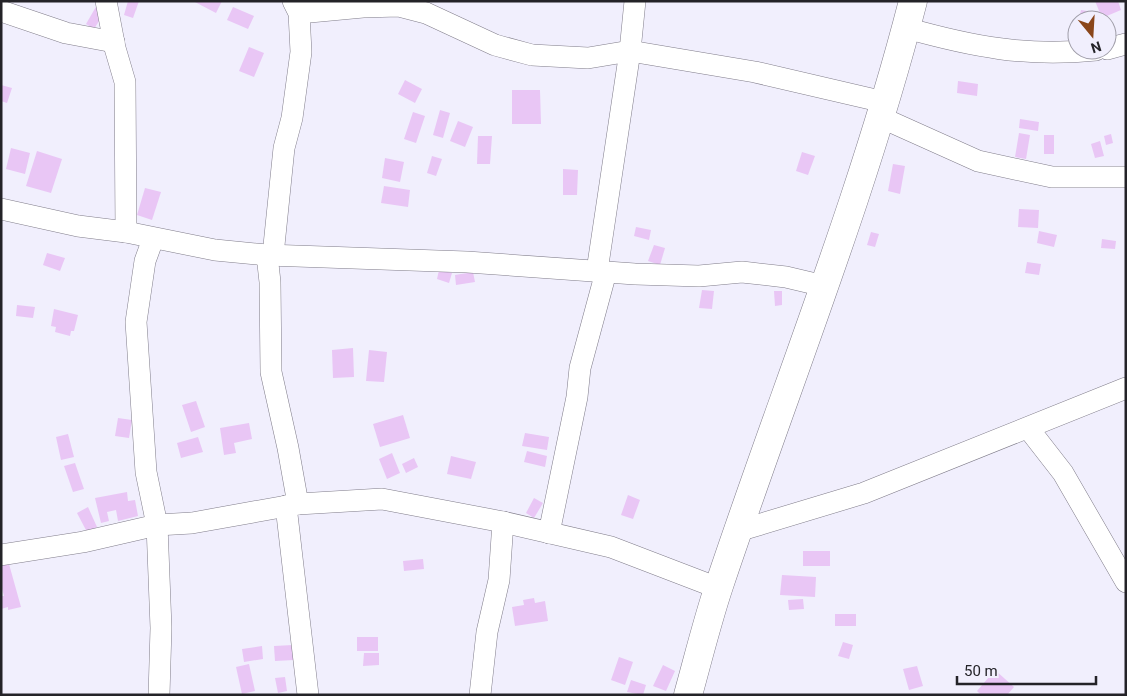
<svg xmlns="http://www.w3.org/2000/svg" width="1127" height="696" font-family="Roboto,sans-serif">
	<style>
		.building { fill: #e9c6f5 }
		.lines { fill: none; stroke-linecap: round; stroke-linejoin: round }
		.minor-casing { stroke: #807d8a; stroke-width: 22 }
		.tertiary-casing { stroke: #807d8a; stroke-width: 29 }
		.minor { stroke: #fff; stroke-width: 21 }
		.tertiary { stroke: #fff; stroke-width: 28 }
	</style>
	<rect width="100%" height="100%" fill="#f1effd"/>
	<g class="building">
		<polygon points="128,1 139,1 133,18 124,15"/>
		<polygon points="193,1 222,1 216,13"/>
		<polygon points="1095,1 1118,1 1121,10 1102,18"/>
		<polygon points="97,5 106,10 94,29 86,24"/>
		<polygon points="233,7 254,16 248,29 227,20"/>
		<polygon points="1081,10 1093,12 1091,20 1079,20"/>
		<polygon points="249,47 264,53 254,77 239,71"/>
		<polygon points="405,80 422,89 415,103 398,94"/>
		<polygon points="958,81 978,84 977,96 957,93"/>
		<polygon points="1,85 12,88 7,103 1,101"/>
		<polygon points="512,90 540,90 541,124 512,124"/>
		<polygon points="440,110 450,113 443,138 433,135"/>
		<polygon points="413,112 425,116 416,143 404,139"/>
		<polygon points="1020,119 1039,122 1038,131 1019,128"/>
		<polygon points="458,121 473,127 465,147 450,141"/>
		<polygon points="1019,133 1030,135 1026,159 1015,157"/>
		<polygon points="1111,134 1113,143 1106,145 1104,136"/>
		<rect x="1044" y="135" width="10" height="19"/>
		<polygon points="478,136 492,136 490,164 477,164"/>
		<polygon points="1100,141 1104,156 1095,158 1091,144"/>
		<polygon points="11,148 30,153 25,174 6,169"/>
		<polygon points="37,151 62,159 51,193 26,186"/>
		<polygon points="802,152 815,156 808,175 796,171"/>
		<polygon points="432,156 442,159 436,176 427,173"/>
		<polygon points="385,158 404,162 400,182 382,178"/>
		<polygon points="893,164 905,166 900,194 888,191"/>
		<polygon points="563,169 578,170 577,195 563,195"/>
		<polygon points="384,186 410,190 408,207 381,203"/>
		<polygon points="145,188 161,192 152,220 137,215"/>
		<polygon points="1019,209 1039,210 1038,228 1018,227"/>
		<polygon points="636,227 651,230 649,240 634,236"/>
		<polygon points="1039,231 1057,235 1054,247 1037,243"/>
		<polygon points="871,232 879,234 875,247 867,245"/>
		<polygon points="1102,239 1116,241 1115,249 1101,248"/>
		<polygon points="654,245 665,248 660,265 648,261"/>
		<polygon points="47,253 65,258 60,271 43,265"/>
		<polygon points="1027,262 1041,264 1039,275 1025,273"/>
		<polygon points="439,270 452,273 449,283 437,279"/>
		<polygon points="473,272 475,282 456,285 455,275"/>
		<polygon points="702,290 714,291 712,309 699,308"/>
		<polygon points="774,291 782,291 782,305 775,306"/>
		<polygon points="17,305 35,307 33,318 16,316"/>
		<polygon points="54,309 78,315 74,331 71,331 70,336 55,332 56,327 51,326"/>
		<polygon points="353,348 354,377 333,378 332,350"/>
		<polygon points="369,350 387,352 384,382 366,381"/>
		<polygon points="196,401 205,427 191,432 182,405"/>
		<polygon points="403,415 410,438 380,447 373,424"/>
		<polygon points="118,418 132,420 129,438 115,436"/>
		<polygon points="249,423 252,439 234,443 236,453 224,455 220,428"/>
		<polygon points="525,433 549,437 547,450 522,446"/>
		<polygon points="68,434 74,457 61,460 56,437"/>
		<polygon points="198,437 203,452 181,458 177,443"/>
		<polygon points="527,451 547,456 545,467 524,462"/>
		<polygon points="392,453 400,473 387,479 379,459"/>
		<polygon points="451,456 476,462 471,479 447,474"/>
		<polygon points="414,458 418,467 406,473 402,464"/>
		<polygon points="75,463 84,489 73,492 64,466"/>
		<polygon points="127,492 128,501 135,500 138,516 118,521 116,510 107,512 109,521 101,523 95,498"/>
		<polygon points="628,495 640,500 633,519 621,515"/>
		<polygon points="534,498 543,503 534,518 526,513"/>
		<polygon points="88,507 97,527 87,532 77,513"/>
		<rect x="803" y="551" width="27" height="15"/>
		<polygon points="423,559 424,569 404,571 403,561"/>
		<polygon points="9,564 21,607 8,610 8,607 1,609 1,596 4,596 1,585 1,566"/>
		<polygon points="782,575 816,577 815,597 780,595"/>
		<polygon points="534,598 535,603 545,601 548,621 515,626 512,607 524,605 523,600"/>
		<polygon points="803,599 804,609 789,610 788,600"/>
		<rect x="835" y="614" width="21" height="12"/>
		<rect x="357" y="637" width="21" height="14"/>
		<polygon points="843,642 853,645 849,659 838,656"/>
		<polygon points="293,645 294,660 275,661 274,646"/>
		<polygon points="262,646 263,659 244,662 242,649"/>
		<polygon points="364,653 379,653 379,665 363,666"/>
		<polygon points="619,657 633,662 625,685 611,680"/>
		<polygon points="249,664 255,691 242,694 236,667"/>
		<polygon points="663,665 675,671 666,691 653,686"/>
		<polygon points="917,666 923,686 909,690 903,669"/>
		<polygon points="995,670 1014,687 1007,695 981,695 977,691"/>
		<polygon points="285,677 287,691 278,693 275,678"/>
		<polygon points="631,680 646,685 643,695 627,692"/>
	</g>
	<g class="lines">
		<g class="minor-casing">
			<g id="minor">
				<polyline points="106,1 115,48 125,82 126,232"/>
				<polyline points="1,11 66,33 114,42"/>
				<polyline points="299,13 363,7 399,6 426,13 495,45 532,55 588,58 630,51 755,72 884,102"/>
				<path d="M906,28C974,47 1026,57 1096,50"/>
				<polyline points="1107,49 1126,44"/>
				<polyline points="880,117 978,161 1052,177 1126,177"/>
				<polyline points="1,209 78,226 126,232 215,250 267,255 467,262 635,274 699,276 742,272 786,277 824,286"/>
				<polyline points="153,239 145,261 136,322 146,472 157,525 161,628 159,695"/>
				<polyline points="267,255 270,282 271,372 288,448 298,504"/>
				<polyline points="273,255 284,148 292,118 301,52 299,13 293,1"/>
				<polyline points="597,271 630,51 635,1"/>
				<polyline points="1028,428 1063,473 1126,582"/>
				<polyline points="286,506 308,695"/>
				<polyline points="738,531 864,493 1126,388"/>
				<polyline points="549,533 577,397 580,368 606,272"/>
				<polyline points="1,555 83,542 157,525 192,523 298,504 382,499 503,522 611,547 718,588"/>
				<polyline points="480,695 487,632 499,580 503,522"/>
			</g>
		</g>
		<g class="tertiary-casing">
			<path id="tertiary" d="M688,695C698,659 707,622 719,586C784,391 862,200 913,1"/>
		</g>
		<use href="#minor" class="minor"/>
		<use href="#tertiary" class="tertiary"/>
	</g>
	<rect width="1127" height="696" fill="none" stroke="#242328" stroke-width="5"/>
	<g transform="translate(1092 35) rotate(162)"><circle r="24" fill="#f1effd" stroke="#9f9da8"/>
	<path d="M0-4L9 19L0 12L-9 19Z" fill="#8a461a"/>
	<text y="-8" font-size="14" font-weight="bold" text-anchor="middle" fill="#242328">N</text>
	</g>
	<path d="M957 676v8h139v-8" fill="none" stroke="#242328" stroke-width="2.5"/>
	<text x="964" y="676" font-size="15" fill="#242328" stroke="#f1effd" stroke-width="4" paint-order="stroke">50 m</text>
</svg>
